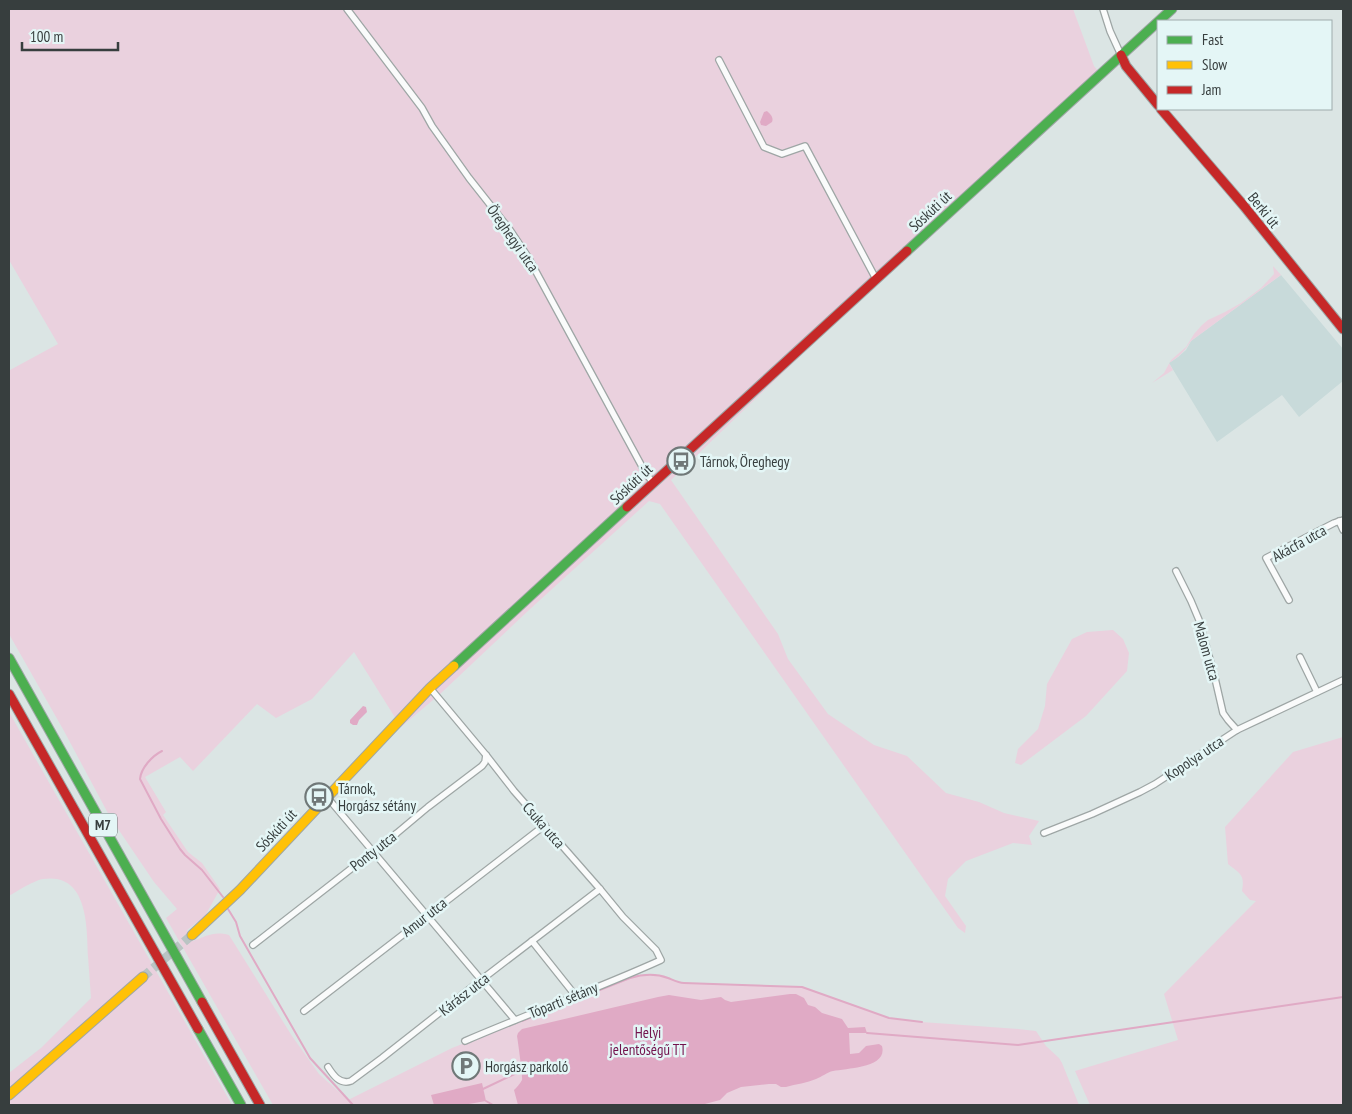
<svg xmlns="http://www.w3.org/2000/svg" width="1352" height="1114" font-family="'PT Sans Narrow',sans-serif">
	<style>
		.built { fill: #c8dada }
		.green { fill: #ead1de }
		.water { fill: #e0aac5 }
		.lines { fill: none; stroke-linecap: round; stroke-linejoin: round }
		.stream { stroke: #e0aac5; stroke-width: 2 }
		.secondary-tunnel { stroke: #bac4c3; stroke-width: 9; stroke-dasharray: 9 4.5; stroke-linecap: butt }
		.street-casing { stroke: #9ea6a5; stroke-width: 8 }
		.fast-casing { stroke: #9ea6a5; stroke-width: 11 }
		.slow-casing { stroke: #9ea6a5; stroke-width: 11 }
		.jam-casing { stroke: #9ea6a5; stroke-width: 11 }
		.street { stroke: #fafbfb; stroke-width: 5.5 }
		.fast { stroke: #4caf50; stroke-width: 9 }
		.slow { stroke: #ffc107; stroke-width: 9 }
		.jam { stroke: #c62828; stroke-width: 9 }
		.labels { text-anchor: middle; dominant-baseline: central; stroke-width: 5; stroke-linejoin: round; paint-order: stroke }
		.shield { fill: #e4f6f6; stroke: #6b7575; stroke-width: 1 }
		.shield-label { font-size: 14px; font-weight: bold; fill: #373e3e }
		.street-label { font-size: 15px; fill: #373e3e; stroke: #e4f6f6 }
		.poi-label { font-size: 15px; fill: #373e3e; stroke: #e4f6f6; text-anchor: start }
		.park-label { font-size: 15px; fill: #73134d; stroke: #e4f6f6 }
	</style>
	<rect width="100%" height="100%" fill="#dbe5e4"/>
	<polygon class="built" points="1281,275 1343,349 1343,381 1299,417 1282,395 1217,442 1169,363 1178,357 1186,350 1191,341"/>
	<g class="green">
		<path d="M9,9H1073L1094,66L1102,76L871,288L671,480L778,634L788,659L828,714L874,745L907,756L946,793L979,802L1004,813L1039,821L1029,836L1032,845L1013,843L966,861L948,879L945,896L966,926L965,933L958,928L660,504L649,501L529,610L439,695L401,727L354,652L312,699L276,718L257,704L193,771L180,757L145,777L166,812L163,815L188,852L202,863L220,889L205,916L187,930L193,941C207,936 213,931 229,935L292,1036L319,1074L348,1100L452,1048L630,978C643,974 655,973 668,978C674,980 678,983 684,983L802,987L889,1018L922,1022L1018,1029L1036,1031L1046,1046L1059,1058L1062,1063L1079,1105H273L166,918L177,909L154,882L110,817L64,731L9,634V368L10,370L58,344L9,260Z"/>
		<path d="M1273,266L1281,275L1191,341C1185,351 1179,357 1169,363L1173,370L1152,383L1164,373L1171,360L1186,347L1194,334L1202,325L1208,320L1225,312L1241,303L1261,288L1274,274Z"/>
		<polygon points="1113,630 1123,639 1129,653 1127,671 1086,716 1021,765 1015,763 1018,749 1038,729 1045,706 1047,684 1072,639 1087,632"/>
		<path d="M9,712L232,1105H9V1073L41,1048L91,998C90,984 89,970 88,956C87,927 88,872 43,879C35,880 17,891 9,896Z"/>
		<path d="M1343,737V1105H1090L1075,1071L1178,1040L1164,994L1256,901L1250,900L1242,891C1245,874 1240,874 1228,864L1225,827L1293,752Z"/>
	</g>
	<g class="water">
		<path d="M767,111C770,114 774,117 772,122L766,126L761,125L760,122L764,112Z"/>
		<polygon points="363,706 366,707 367,712 359,720 357,725 353,725 350,723 350,720"/>
		<path d="M790,994H796L804,998L808,1005L815,1007L822,1013L842,1019L848,1028L865,1027L867,1033H849L850,1054L859,1053L866,1046L879,1044L882,1046C888,1068 847,1068 833,1071C827,1072 822,1077 816,1079C807,1083 796,1084 786,1087H781L776,1084H769L741,1087L727,1093L720,1100L701,1105H518L514,1090C516,1088 520,1084 522,1080C523,1078 518,1042 517,1036L518,1033L522,1029L658,997L669,995L701,1000L721,997L725,1000L731,1002Z"/>
		<polygon points="482,1083 486,1101 463,1105 434,1105 431,1095"/>
	</g>
	<g class="lines">
		<g class="stream">
			<path d="M162,751C152,756 141,768 140,779L161,819L180,849L185,855L202,870L223,897"/>
			<polyline points="228,909 236,922 240,936 310,1058 353,1105"/>
			<path d="M522,1021L630,978C643,974 655,973 668,978C673,980 678,983 684,983L802,987L889,1018L922,1022"/>
			<polyline points="867,1033 1018,1045 1343,997"/>
			<polyline points="483,1089 521,1071"/>
			<polyline points="486,1101 493,1105"/>
		</g>
		<polyline class="secondary-tunnel" points="143,977 192,935"/>
		<g class="street-casing">
			<g id="street">
				<polyline points="347,9 422,108 432,126 469,178 510,230 528,257 645,472 653,483"/>
				<polyline points="1103,9 1110,31 1121,55"/>
				<polyline points="719,60 764,147 782,154 805,146 876,279"/>
				<polyline points="1339,521 1343,530"/>
				<polyline points="1176,571 1191,601 1199,620 1214,674 1223,713 1228,720 1237,730"/>
				<polyline points="1289,600 1266,558 1334,523 1343,520"/>
				<polyline points="1300,657 1317,692"/>
				<path d="M430,688L486,755L514,791L600,889L623,917L656,950L661,960C597,989 530,1013 465,1041"/>
				<polyline points="327,797 515,1020"/>
				<polyline points="1044,833 1092,814 1140,792 1155,784 1237,730 1343,680"/>
				<polyline points="532,941 575,995"/>
				<polyline points="253,945 397,833 428,807 482,766 485,762 486,755"/>
				<polyline points="304,1011 545,825"/>
				<path d="M328,1067C333,1075 340,1085 351,1081L382,1058L481,980L600,889"/>
			</g>
		</g>
		<g class="fast-casing">
			<g id="fast">
				<polyline points="907,251 1172,9"/>
				<polyline points="9,658 202,1002"/>
				<polyline points="454,666 627,507"/>
				<polyline points="198,1029 241,1105"/>
			</g>
		</g>
		<g class="slow-casing">
			<g id="slow">
				<polyline points="192,935 240,890 430,688 454,666"/>
				<polyline points="9,1095 143,977"/>
			</g>
		</g>
		<g class="jam-casing">
			<g id="jam">
				<polyline points="1121,55 1126,66 1158,105"/>
				<polyline points="1161,109 1244,206 1343,329"/>
				<polyline points="627,507 907,251"/>
				<polyline points="9,694 198,1029"/>
				<polyline points="202,1002 260,1105"/>
			</g>
		</g>
		<use href="#street" class="street"/>
		<use href="#fast" class="fast"/>
		<use href="#slow" class="slow"/>
		<use href="#jam" class="jam"/>
	</g>
	<defs>
		<g id="bus-ring" transform="scale(1.4375)"><circle r="9.5" fill="#e4f6f6" stroke="#707878" stroke-width="1.5"/><path d="M-5-6H5V4H4V6H2V4H-2V6H-4V4H-5ZM-3.5-4V0h7V-4ZM-3.5 1.2v1.5H-2V1.2ZM2 1.2v1.5H3.5V1.2Z" fill="#707878"/></g>
		<g id="parking-ring" transform="scale(1.4375)"><circle r="9.5" fill="#e4f6f6" stroke="#707878" stroke-width="1.5"/><path d="M-3.5-5.5H1a3.5 3.5 0 0 1 0 7H-1V5.5H-3.5ZM-1-3.4V-.6H.8a1.4 1.4 0 0 0 0-2.8Z" fill="#707878"/></g>
	</defs>
	<g fill-rule="evenodd">
		<use href="#bus-ring" x="681" y="461"/>
		<use href="#bus-ring" x="319" y="797"/>
		<use href="#parking-ring" x="466" y="1066"/>
	</g>
	<g class="labels">
		<rect class="shield" x="89" y="813.5" width="28" height="23" rx="4"/>
		<g class="shield-label">
			<text x="103" y="825">M7</text>
		</g>
		<g class="street-label">
			<text transform="translate(1264 210) rotate(51)">Berki út</text>
			<text transform="translate(930 211) rotate(-43)">Sóskúti út</text>
			<text transform="translate(513 238) rotate(55)">Öreghegyi utca</text>
			<text transform="translate(631 484) rotate(-43)">Sóskúti út</text>
			<text transform="translate(1299 543) rotate(-29)">Akácfa utca</text>
			<text transform="translate(1207 651) rotate(74)">Malom utca</text>
			<text transform="translate(1194 758) rotate(-34)">Kopolya utca</text>
			<text transform="translate(544 825) rotate(49)">Csuka utca</text>
			<text transform="translate(276 830) rotate(-47)">Sóskúti út</text>
			<text transform="translate(373 851) rotate(-38)">Ponty utca</text>
			<text transform="translate(424 917) rotate(-38)">Amur utca</text>
			<text transform="translate(464 994) rotate(-38)">Kárász utca</text>
			<text transform="translate(563 1000) rotate(-22)">Tóparti sétány</text>
		</g>
		<g class="poi-label">
			<text x="700" y="461">Tárnok, Öreghegy</text>
			<text x="338" y="788">Tárnok,<tspan x="338" dy="17">Horgász sétány</tspan></text>
			<text x="485" y="1066">Horgász parkoló</text>
		</g>
		<g class="park-label">
			<text x="648" y="1032">Helyi<tspan x="648" dy="17">jelentőségű TT</tspan></text>
		</g>
	</g>
	<rect width="1352" height="1114" fill="none" stroke="#373e3e" stroke-width="20"/>
	<rect x="1157" y="20" width="175" height="90" fill="#e4f6f6" stroke="#9facac"/>
	<rect x="1167" y="36" width="25" height="8" fill="#4caf50" stroke="#9facac"/>
	<text x="1202" y="45" font-size="15" fill="#373e3e">Fast</text>
	<rect x="1167" y="61" width="25" height="8" fill="#ffc107" stroke="#9facac"/>
	<text x="1202" y="70" font-size="15" fill="#373e3e">Slow</text>
	<rect x="1167" y="86" width="25" height="8" fill="#c62828" stroke="#9facac"/>
	<text x="1202" y="95" font-size="15" fill="#373e3e">Jam</text>
	<path d="M22 42v8h96v-8" fill="none" stroke="#373e3e" stroke-width="2.5"/>
	<text x="30" y="42" font-size="15" fill="#373e3e" stroke="#e4f6f6" stroke-width="4" paint-order="stroke">100 m</text>
</svg>
